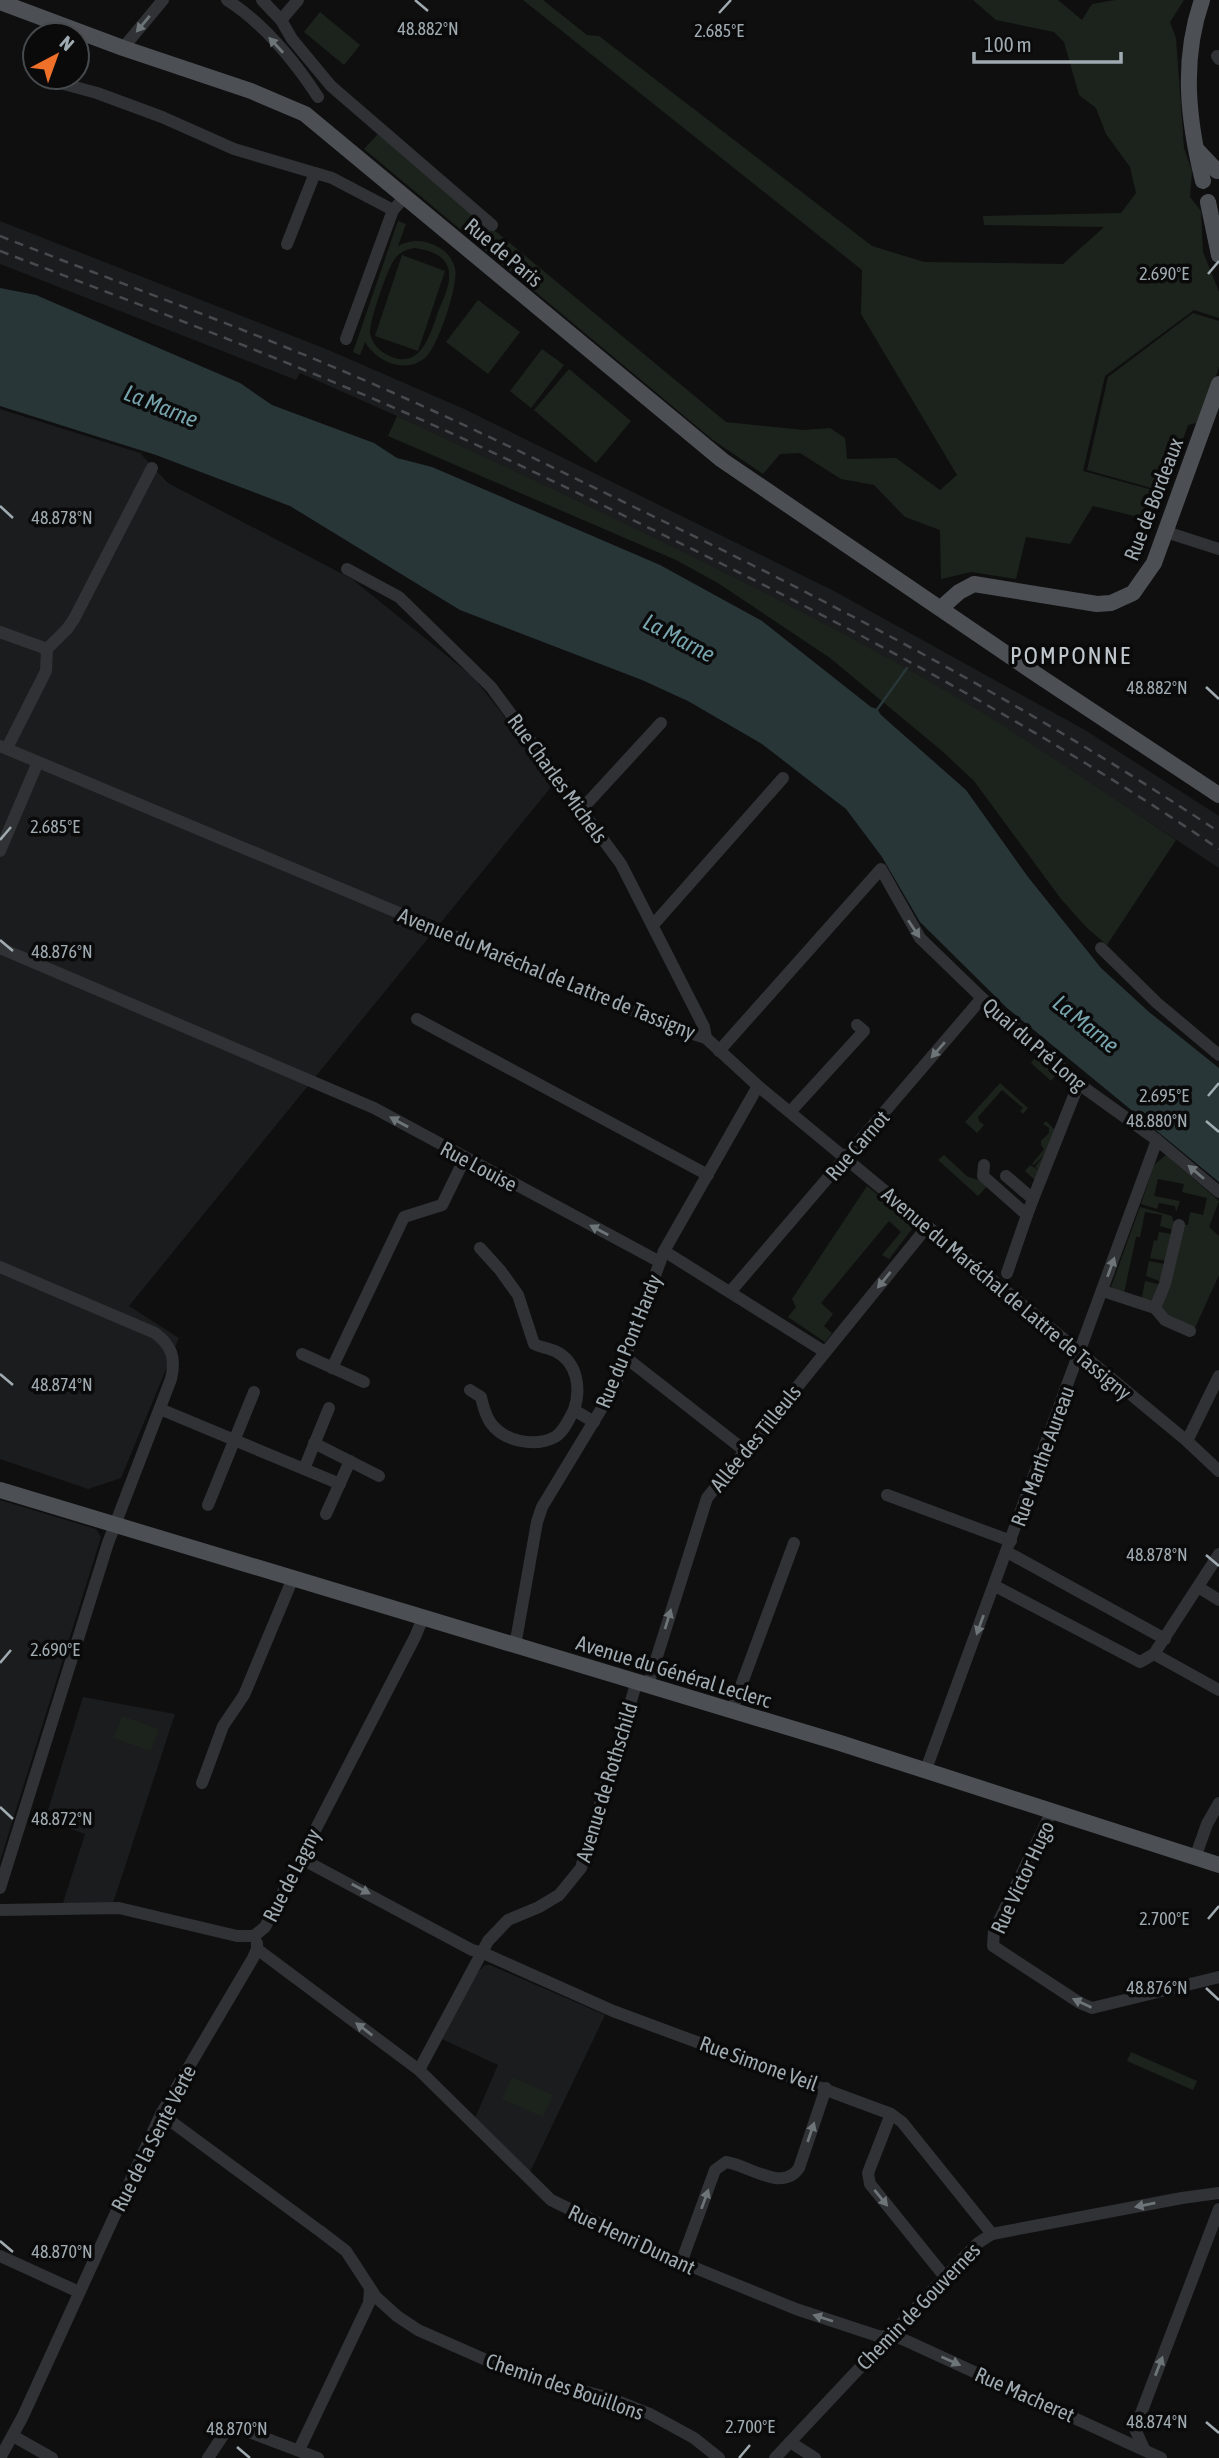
<svg xmlns="http://www.w3.org/2000/svg" width="1219" height="2458" font-family="'Asap Condensed',sans-serif">
	<style>
		.built { fill: #1b1c1d }
		.green { fill: #1c231c; fill-rule: evenodd }
		.water { fill: #293638 }
		.lines { fill: none; stroke-linecap: round; stroke-linejoin: round }
		.stream { stroke: #293638; stroke-width: 2.5 }
		.minor { stroke: #303235; stroke-width: 12 }
		.major { stroke: #4c5054; stroke-width: 16 }
		.rail { stroke: #474b4e; stroke-width: 2.5; stroke-dasharray: 9 7; stroke-linecap: butt }
		.oneway { fill: #6e7579 }
		.ticks { fill: none; stroke: #a0abb1; stroke-width: 2.5 }
		.labels { text-anchor: middle; dominant-baseline: central; stroke-width: 7; stroke-linejoin: round; paint-order: stroke }
		.street-label { font-size: 21px; fill: #a0abb1; stroke: #0a0a0b }
		.water-label { font-size: 23px; font-style: italic; fill: #77a4ad; stroke: #0a0a0b }
		.quarter-label { font-size: 24px; letter-spacing: 2px; fill: #c1c8cd; stroke: #0a0a0b }
		.ticks-label { font-size: 18px; text-anchor: middle; fill: #a0abb1; stroke: #0a0a0b; stroke-width: 7; stroke-linejoin: round; paint-order: stroke }
	</style>
	<rect width="100%" height="100%" fill="#0f0f10"/>
	<g class="built">
		<polygon points="0,221 326,349 462,408 834,591 1085,730 1219,816 1219,868 1023,739 931,683 725,573 397,416 300,373 296,380 0,264"/>
		<polygon points="0,409 140,453 168,483 352,579 473,677 556,781 129,1306 179,1338 121,1478 88,1489 0,1459"/>
		<polygon points="0,1500 96,1529 101,1537 0,1861"/>
		<polygon points="83,1697 175,1714 113,1903 63,1903 85,1834 45,1820"/>
		<polygon points="485,1965 490,1965 605,2015 530,2172 475,2118 498,2065 442,2039 476,1974"/>
	</g>
	<g class="green">
		<polygon points="523,0 543,0 587,35 599,36 872,246 924,262 1063,264 1104,227 984,225 983,216 1121,213 1136,193 1130,167 1106,134 1096,108 1079,95 1064,42 1054,32 996,20 973,0 1058,0 1082,20 1092,4 1115,0 1184,0 1170,22 1176,38 1184,148 1192,171 1190,197 1201,211 1203,252 1219,292 1219,318 1194,310 1105,376 1083,471 1156,491 1161,474 1155,489 1087,470 1108,377 1193,313 1219,321 1219,367 1200,422 1188,425 1155,521 1093,506 1070,544 1026,537 1016,579 971,572 941,579 940,530 905,517 874,485 841,479 800,453 780,454 763,474 713,440 364,149 378,134 726,422 804,430 830,428 845,438 847,459 896,458 940,490 957,475 861,314 862,270"/>
		<polygon points="320,12 360,45 344,65 304,32"/>
		<path d="M398,221L406,224L398,246C410,240 421,239 434,245C444,249 452,257 455,268C459,284 438,347 425,358C405,374 377,362 365,342L360,355L353,352ZM415,248C427,250 441,253 447,265C454,280 443,299 438,312C429,339 418,376 381,351C376,347 371,340 370,333C369,322 388,266 396,257C402,251 407,249 415,248Z"/>
		<polygon points="402,255 445,271 418,351 375,336"/>
		<polygon points="478,300 520,332 488,374 446,342"/>
		<polygon points="542,349 564,365 531,408 510,391"/>
		<polygon points="569,369 631,421 596,463 534,410"/>
		<path d="M397,416C577,501 759,584 932,683C1016,731 1096,787 1176,840L1107,945L1087,928L1061,899L974,781L942,751L830,658L718,583L676,560L388,436Z"/>
		<polygon points="1035,1057 1056,1075 1051,1081 1031,1063"/>
		<polygon points="1000,1083 1028,1108 1023,1114 1020,1111 1023,1108 1002,1090 978,1117 979,1121 984,1125 977,1133 965,1122"/>
		<polygon points="1046,1121 1055,1130 1041,1172 1034,1185 1032,1184 1035,1180 1025,1171 1030,1165 1040,1171 1035,1167 1044,1155 1034,1165 1032,1164 1044,1149 1041,1145 1041,1141 1049,1133 1049,1128 1043,1124"/>
		<polygon points="944,1155 968,1177 979,1180 987,1186 978,1196 938,1160"/>
		<polygon points="1166,1155 1219,1201 1209,1227 1219,1236 1219,1275 1194,1330 1162,1313 1162,1307 1180,1224 1188,1225 1190,1212 1203,1215 1207,1198 1182,1192 1184,1184 1158,1179 1154,1196 1180,1201 1176,1212 1175,1206 1159,1203 1157,1209 1141,1204 1154,1165"/>
		<polygon points="867,1186 915,1225 889,1259 882,1255 901,1232 889,1221 821,1303 833,1314 824,1326 832,1333 825,1342 788,1317 796,1307 792,1299"/>
		<polygon points="1140,1207 1172,1216 1174,1223 1173,1230 1160,1226 1162,1215 1145,1212 1140,1237 1136,1237 1124,1293 1111,1287"/>
		<polygon points="1159,1232 1172,1234 1167,1261 1150,1258 1154,1240 1157,1241"/>
		<polygon points="1149,1261 1165,1264 1162,1282 1146,1276"/>
		<polygon points="1145,1281 1162,1285 1154,1299 1149,1301 1132,1295 1142,1297"/>
		<polygon points="122,1716 159,1729 151,1751 113,1738"/>
		<polygon points="1131,2052 1197,2081 1193,2090 1127,2061"/>
		<polygon points="512,2077 553,2095 543,2117 502,2099"/>
	</g>
	<polygon class="water" points="0,288 36,295 240,383 272,405 374,443 397,458 432,467 660,565 762,621 871,707 877,709 881,715 966,790 1028,877 1101,968 1149,1012 1219,1068 1219,1182 1007,1008 920,922 882,857 846,809 762,744 688,701 642,680 460,610 290,506 156,455 0,406"/>
	<g class="lines">
		<polyline class="stream" points="876,711 907,668"/>
		<g class="minor">
			<path d="M227,0C263,23 295,62 318,97"/>
			<polyline points="262,0 281,20 292,39 331,86 492,225"/>
			<polyline points="281,20 298,0"/>
			<polyline points="123,48 163,0"/>
			<polyline points="1217,56 1219,59"/>
			<polyline points="38,77 97,93 162,117 234,149 332,178 393,210 405,197"/>
			<polyline points="287,244 315,173"/>
			<polyline points="346,339 393,210"/>
			<polyline points="1166,532 1219,549"/>
			<polyline points="347,569 399,597 491,687 621,864 704,1027 706,1038"/>
			<polyline points="0,632 47,649"/>
			<polyline points="0,746 595,995 677,1029 706,1038 758,1086 1187,1441 1219,1471"/>
			<polyline points="7,748 46,671 47,649 67,629 74,619 152,468"/>
			<polyline points="581,810 661,723"/>
			<polyline points="0,851 38,762"/>
			<polyline points="653,925 783,778"/>
			<polyline points="0,948 374,1108 660,1262"/>
			<polyline points="1101,948 1157,1003 1219,1055"/>
			<polyline points="417,1019 708,1175"/>
			<polyline points="719,1051 881,869 920,938 982,998 1083,1087 1157,1140 1219,1192"/>
			<polyline points="790,1112 864,1031 857,1025"/>
			<polyline points="984,1165 983,1176 1027,1215 1033,1199"/>
			<polyline points="1006,1176 1033,1199 1079,1083"/>
			<path d="M480,1248L500,1270L518,1295L534,1344C540,1347 548,1348 555,1351C578,1362 581,1389 574,1410L594,1422"/>
			<polyline points="664,1251 825,1352"/>
			<path d="M0,1267L155,1333C172,1346 176,1358 171,1379L108,1543L0,1888"/>
			<polyline points="1007,1273 1027,1215"/>
			<polyline points="731,1291 982,998"/>
			<polyline points="1103,1291 1155,1308 1165,1284 1179,1225"/>
			<polyline points="1155,1308 1165,1320 1190,1331"/>
			<polyline points="302,1354 364,1382"/>
			<polyline points="625,1357 744,1450"/>
			<polyline points="332,1368 404,1217 442,1205 465,1158"/>
			<path d="M470,1390L481,1397C483,1406 485,1414 490,1422C503,1441 534,1448 555,1437C564,1432 569,1419 574,1410"/>
			<polyline points="160,1409 340,1484"/>
			<polyline points="1187,1441 1219,1376"/>
			<polyline points="314,1443 379,1476"/>
			<polyline points="304,1469 329,1408"/>
			<polyline points="887,1495 1011,1541"/>
			<polyline points="208,1505 254,1392"/>
			<polyline points="326,1514 350,1461"/>
			<polyline points="1007,1552 1165,1639"/>
			<polyline points="995,1586 1140,1662 1154,1654 1219,1554"/>
			<polyline points="1198,1587 1219,1600"/>
			<polyline points="515,1646 537,1522 542,1507 614,1388 664,1251 758,1086"/>
			<polyline points="1154,1654 1219,1690"/>
			<polyline points="648,1685 707,1498 927,1227"/>
			<polyline points="732,1710 794,1543"/>
			<polyline points="925,1772 1157,1140"/>
			<polyline points="202,1783 223,1726 244,1695 293,1578"/>
			<polyline points="1052,1811 994,1931 993,1946 1080,2003 1092,2008 1219,1977"/>
			<polyline points="300,1858 472,1950 481,1952 613,2011 891,2114 902,2122 992,2234"/>
			<polyline points="1195,1858 1207,1824 1219,1803"/>
			<polyline points="0,1910 119,1908 237,1936 254,1936 265,1927 415,1637 423,1618"/>
			<polyline points="257,1949 419,2070 551,2200 666,2256 796,2309 878,2336 897,2337 909,2342 1161,2458"/>
			<polyline points="419,2070 488,1941 508,1920 539,1907 559,1895 581,1868 637,1681"/>
			<polyline points="161,2114 317,2229"/>
			<polyline points="891,2114 868,2173 870,2184 945,2277"/>
			<polyline points="320,2231 346,2251 376,2297 397,2316 418,2330 518,2374 610,2398 650,2414 694,2438 719,2458"/>
			<polyline points="0,2256 79,2292"/>
			<path d="M681,2263L715,2170L726,2162C749,2165 782,2193 799,2168L826,2088"/>
			<polyline points="13,2436 52,2458"/>
			<polyline points="790,2442 815,2458"/>
			<polyline points="1144,2449 1135,2429 1219,2209"/>
			<polyline points="299,2450 369,2303 370,2289"/>
			<polyline points="0,2458 23,2416 161,2114 253,1958 257,1949 257,1943"/>
			<polyline points="208,2458 228,2428 241,2429 318,2458"/>
			<polyline points="775,2458 945,2277 978,2243 992,2234 1182,2198 1219,2193"/>
		</g>
		<g class="major">
			<path d="M1202,0C1181,60 1188,121 1203,181"/>
			<polyline points="0,2 123,48 251,91 305,114 722,460 1042,678 1219,795"/>
			<polyline points="1197,150 1217,171"/>
			<polyline points="1208,202 1219,255"/>
			<polyline points="941,608 959,592 974,584 1097,604 1111,603 1133,593 1154,563 1219,384"/>
			<polyline points="0,1490 837,1742 1219,1865"/>
		</g>
		<g class="rail">
			<path d="M0,236C114,281 230,323 343,371C442,413 538,460 634,507C836,604 1033,708 1219,832"/>
			<path d="M0,251C117,296 234,340 350,389C449,430 545,477 641,524C840,621 1036,725 1219,849"/>
		</g>
	</g>
	<defs><path id="oneway-solid" d="M-6-.8H1V-3.2L6.5 0L1 3.2V.8H-6Z" transform="scale(1.75)"/></defs>
	<g class="oneway">
		<use href="#oneway-solid" transform="translate(143 24) rotate(130)"/>
		<use href="#oneway-solid" transform="translate(276 45) rotate(-133)"/>
		<use href="#oneway-solid" transform="translate(914 929) rotate(56)"/>
		<use href="#oneway-solid" transform="translate(938 1050) rotate(131)"/>
		<use href="#oneway-solid" transform="translate(399 1122) rotate(-151)"/>
		<use href="#oneway-solid" transform="translate(1196 1172) rotate(-140)"/>
		<use href="#oneway-solid" transform="translate(599 1230) rotate(-152)"/>
		<use href="#oneway-solid" transform="translate(1111 1267) rotate(-70)"/>
		<use href="#oneway-solid" transform="translate(884 1280) rotate(129)"/>
		<use href="#oneway-solid" transform="translate(668 1619) rotate(-73)"/>
		<use href="#oneway-solid" transform="translate(980 1625) rotate(110)"/>
		<use href="#oneway-solid" transform="translate(361 1889) rotate(28)"/>
		<use href="#oneway-solid" transform="translate(1082 2003) rotate(-155)"/>
		<use href="#oneway-solid" transform="translate(364 2029) rotate(-143)"/>
		<use href="#oneway-solid" transform="translate(811 2132) rotate(-71)"/>
		<use href="#oneway-solid" transform="translate(881 2198) rotate(51)"/>
		<use href="#oneway-solid" transform="translate(705 2199) rotate(-70)"/>
		<use href="#oneway-solid" transform="translate(1145 2205) rotate(169)"/>
		<use href="#oneway-solid" transform="translate(823 2318) rotate(-162)"/>
		<use href="#oneway-solid" transform="translate(951 2361) rotate(24)"/>
		<use href="#oneway-solid" transform="translate(1159 2366) rotate(-69)"/>
	</g>
	<path class="ticks" d="M415,0L428,11M719,13L731,0M1208,274L1219,261M0,506L13,518M1206,687L1219,699M0,840L11,827M0,940L13,951M1208,1096L1219,1083M1206,1121L1219,1132M0,1374L13,1385M1206,1555L1219,1566M0,1663L11,1650M0,1807L13,1819M1208,1919L1219,1906M1206,1988L1219,2000M0,2241L13,2252M1206,2422L1219,2433M237,2447L250,2458M739,2458L750,2445"/>
	<g class="labels">
		<g class="street-label">
			<text transform="translate(504 252) rotate(40)">Rue de Paris</text>
			<text transform="translate(1153 499) rotate(-69)">Rue de Bordeaux</text>
			<text transform="translate(558 778) rotate(54)">Rue Charles Michels</text>
			<text transform="translate(547 973) rotate(22)">Avenue du Maréchal de Lattre de Tassigny</text>
			<text transform="translate(1035 1044) rotate(41)">Quai du Pré Long</text>
			<text transform="translate(857 1145) rotate(-49)">Rue Carnot</text>
			<text transform="translate(479 1166) rotate(28)">Rue Louise</text>
			<text transform="translate(1007 1293) rotate(40)">Avenue du Maréchal de Lattre de Tassigny</text>
			<text transform="translate(628 1341) rotate(-68)">Rue du Pont Hardy</text>
			<text transform="translate(755 1438) rotate(-51)">Allée des Tilleuls</text>
			<text transform="translate(1042 1456) rotate(-70)">Rue Marthe Aureau</text>
			<text transform="translate(674 1671) rotate(17)">Avenue du Général Leclerc</text>
			<text transform="translate(606 1782) rotate(-73)">Avenue de Rothschild</text>
			<text transform="translate(291 1875) rotate(-63)">Rue de Lagny</text>
			<text transform="translate(1022 1877) rotate(-65)">Rue Victor Hugo</text>
			<text transform="translate(759 2063) rotate(20)">Rue Simone Veil</text>
			<text transform="translate(153 2138) rotate(-63)">Rue de la Sente Verte</text>
			<text transform="translate(632 2239) rotate(25)">Rue Henri Dunant</text>
			<text transform="translate(918 2306) rotate(-46)">Chemin de Gouvernes</text>
			<text transform="translate(565 2386) rotate(19)">Chemin des Bouillons</text>
			<text transform="translate(1025 2394) rotate(24)">Rue Macheret</text>
		</g>
		<g class="water-label">
			<text transform="translate(161 406) rotate(22)">La Marne</text>
			<text transform="translate(679 638) rotate(28)">La Marne</text>
			<text transform="translate(1086 1024) rotate(39)">La Marne</text>
		</g>
		<g class="quarter-label">
			<text x="1071" y="655">POMPONNE</text>
		</g>
	</g>
	<g class="ticks-label">
		<text x="428" y="35">48.882°N</text>
		<text x="719" y="37">2.685°E</text>
		<text x="1164" y="280">2.690°E</text>
		<text x="62" y="524">48.878°N</text>
		<text x="1157" y="694">48.882°N</text>
		<text x="55" y="833">2.685°E</text>
		<text x="62" y="958">48.876°N</text>
		<text x="1164" y="1102">2.695°E</text>
		<text x="1157" y="1127">48.880°N</text>
		<text x="62" y="1391">48.874°N</text>
		<text x="1157" y="1561">48.878°N</text>
		<text x="55" y="1656">2.690°E</text>
		<text x="62" y="1825">48.872°N</text>
		<text x="1164" y="1925">2.700°E</text>
		<text x="1157" y="1994">48.876°N</text>
		<text x="62" y="2258">48.870°N</text>
		<text x="1157" y="2428">48.874°N</text>
		<text x="750" y="2433">2.700°E</text>
		<text x="237" y="2435">48.870°N</text>
	</g>
	<g transform="translate(56 56) rotate(41)"><circle r="33" fill="#0a0a0b" stroke="#464a4d" stroke-width="2"/>
	<path d="M0-5L12 26L0 18L-12 26Z" fill="#ee7029"/>
	<text y="-10" font-size="19" font-weight="bold" text-anchor="middle" fill="#a0abb1">N</text>
	</g>
	<path d="M974 52v10h147v-10" fill="none" stroke="#a0abb1" stroke-width="3.5"/>
	<text x="984" y="52" font-size="21" fill="#a0abb1" stroke="#0a0a0b" stroke-width="5" paint-order="stroke">100 m</text>
</svg>
